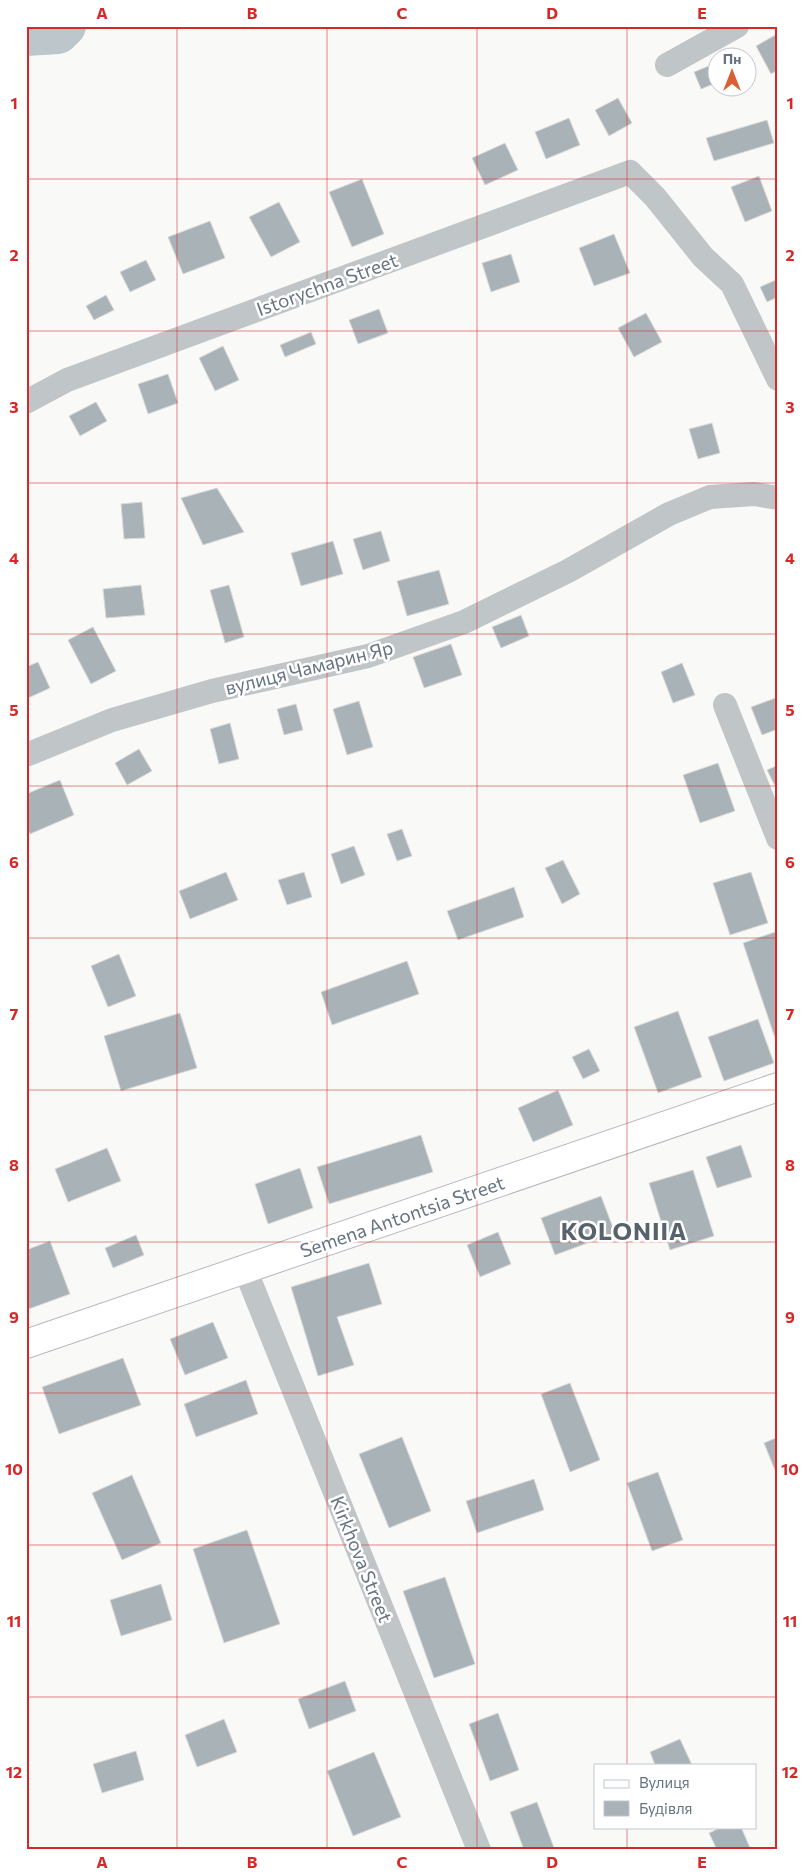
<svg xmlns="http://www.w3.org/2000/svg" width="804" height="1876" font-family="Commissioner,sans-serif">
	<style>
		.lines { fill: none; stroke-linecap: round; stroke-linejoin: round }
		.river { stroke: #bcc6cb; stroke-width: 42 }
		.building { fill: #a9b2b7; stroke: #dbdbd9 }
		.secondary-casing { stroke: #b5babf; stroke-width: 30 }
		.street { stroke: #c0c5c8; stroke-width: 24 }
		.secondary { stroke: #fff; stroke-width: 28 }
		.grid { fill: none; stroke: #d62828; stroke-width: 1; stroke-opacity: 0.55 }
		.labels { text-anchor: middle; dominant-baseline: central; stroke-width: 5; stroke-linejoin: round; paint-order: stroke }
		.street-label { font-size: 19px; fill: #657480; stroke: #fff }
		.district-label { font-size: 24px; font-weight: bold; letter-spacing: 1px; fill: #57626c; stroke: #fff }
		.neatline { fill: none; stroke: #d62828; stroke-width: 2 }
		.grid-label { font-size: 16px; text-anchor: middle; font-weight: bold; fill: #d62828 }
	</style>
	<rect width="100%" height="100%" fill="#f9f9f7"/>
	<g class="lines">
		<polyline class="river" points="26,35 58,33 65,26"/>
	</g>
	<g class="building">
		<polygon points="777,34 778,70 771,74 756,46"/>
		<polygon points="716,63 716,83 701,89 694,72"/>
		<polygon points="618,98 632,123 609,136 595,110"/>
		<polygon points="569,118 580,145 546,159 535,132"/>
		<polygon points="767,120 774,143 714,161 706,138"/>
		<polygon points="505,143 518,170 485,185 472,158"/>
		<polygon points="759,176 772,211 745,222 731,187"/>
		<polygon points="362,179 384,234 352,247 329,192"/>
		<polygon points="279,202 300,242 271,257 249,217"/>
		<polygon points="210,221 225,258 183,274 168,237"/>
		<polygon points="614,234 630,273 594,286 579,248"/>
		<polygon points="511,254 520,282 491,292 482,263"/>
		<polygon points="146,260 156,280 130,292 120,272"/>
		<polygon points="778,279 778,297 767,302 760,287"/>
		<polygon points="106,295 114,310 94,320 86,306"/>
		<polygon points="379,309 388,333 358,344 349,320"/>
		<polygon points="646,313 662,342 634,357 618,328"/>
		<polygon points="311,332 316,344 285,357 280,345"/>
		<polygon points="223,346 239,380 215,391 199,358"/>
		<polygon points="168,374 178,403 148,414 138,384"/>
		<polygon points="96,402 107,421 80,436 69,416"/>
		<polygon points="712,423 720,453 698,459 689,429"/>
		<polygon points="217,488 244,532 203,545 181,498"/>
		<polygon points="142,502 145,538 124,539 121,504"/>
		<polygon points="381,531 390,561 363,570 353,539"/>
		<polygon points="333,541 343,574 301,586 291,553"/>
		<polygon points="439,570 449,604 407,616 397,581"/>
		<polygon points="141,585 145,615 106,618 103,589"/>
		<polygon points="229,585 244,637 225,643 210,590"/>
		<polygon points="521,615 529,636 501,648 492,627"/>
		<polygon points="93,627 116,671 91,684 68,640"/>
		<polygon points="451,644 462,675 424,688 413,657"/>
		<polygon points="38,662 50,688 26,699 26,667"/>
		<polygon points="682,663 695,695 673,703 661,672"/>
		<polygon points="778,697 778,729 762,735 751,707"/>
		<polygon points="359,701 373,747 347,755 333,709"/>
		<polygon points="296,704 303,730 284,735 277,709"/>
		<polygon points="230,723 239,759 219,764 210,729"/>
		<polygon points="139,749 152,771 127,785 115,763"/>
		<polygon points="718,763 735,811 700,823 683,775"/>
		<polygon points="778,765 778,792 767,770"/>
		<polygon points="60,780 74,815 30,834 26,825 26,794"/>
		<polygon points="402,829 412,856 397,861 387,834"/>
		<polygon points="354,846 365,875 341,884 331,854"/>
		<polygon points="563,860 580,894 562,904 545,868"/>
		<polygon points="226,872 238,900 190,919 179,891"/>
		<polygon points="304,872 312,897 287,905 278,880"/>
		<polygon points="751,872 768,923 730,935 713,883"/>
		<polygon points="514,887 524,917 458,940 447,911"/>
		<polygon points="778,931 778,1047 743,943"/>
		<polygon points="119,954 136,996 108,1007 91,966"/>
		<polygon points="407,961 419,994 332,1025 321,992"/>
		<polygon points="678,1011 702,1077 658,1093 634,1027"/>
		<polygon points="180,1013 197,1068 121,1091 104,1036"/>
		<polygon points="758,1019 774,1063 724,1081 708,1037"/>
		<polygon points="589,1049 600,1071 583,1079 572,1057"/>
		<polygon points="558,1090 573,1125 533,1142 518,1108"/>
		<polygon points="421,1135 433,1172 329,1204 317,1167"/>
		<polygon points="741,1145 752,1177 717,1188 706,1157"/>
		<polygon points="107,1148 121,1181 68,1202 55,1169"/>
		<polygon points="300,1168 313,1208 268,1224 255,1184"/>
		<polygon points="693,1170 714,1236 670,1250 649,1183"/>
		<polygon points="601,1196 615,1233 555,1255 541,1218"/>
		<polygon points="498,1232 511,1264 480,1277 467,1245"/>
		<polygon points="136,1235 144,1255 113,1268 105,1248"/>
		<polygon points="50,1241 70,1294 26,1310 26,1250"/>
		<polygon points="369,1263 382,1304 337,1317 354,1365 318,1376 291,1287"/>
		<polygon points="213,1322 228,1358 185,1375 170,1339"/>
		<polygon points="123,1358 141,1405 59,1434 42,1387"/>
		<polygon points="246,1380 258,1414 196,1437 184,1404"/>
		<polygon points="570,1383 600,1460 570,1472 541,1394"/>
		<polygon points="402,1437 431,1511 389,1528 359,1454"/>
		<polygon points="778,1437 778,1478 764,1443"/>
		<polygon points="658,1472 683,1540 652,1551 627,1483"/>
		<polygon points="132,1475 161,1543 122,1560 92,1493"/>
		<polygon points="534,1479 544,1510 477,1533 466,1501"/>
		<polygon points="247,1530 280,1624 224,1643 193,1549"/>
		<polygon points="445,1577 475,1664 434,1678 403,1591"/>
		<polygon points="161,1584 172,1620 121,1636 110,1600"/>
		<polygon points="345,1681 356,1711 309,1729 298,1699"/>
		<polygon points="498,1713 519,1770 490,1781 469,1724"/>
		<polygon points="224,1719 237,1752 197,1767 185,1735"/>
		<polygon points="680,1739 692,1765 655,1765 650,1752"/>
		<polygon points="136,1751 144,1780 102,1793 93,1764"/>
		<polygon points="374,1752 401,1817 353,1836 327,1771"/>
		<polygon points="537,1802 554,1848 524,1850 510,1812"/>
		<polygon points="722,1827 741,1827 751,1850 717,1850 709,1833"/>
	</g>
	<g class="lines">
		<g class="secondary-casing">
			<polyline id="secondary" points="26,1344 778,1087"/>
		</g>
		<g class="street">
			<polyline points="667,65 737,26"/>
			<polyline points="26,402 67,380 630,172 655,197 703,257 732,284 778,379"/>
			<polyline points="725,705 778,838"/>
			<polyline points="26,755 112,720 212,691 368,656 464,622 568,571 669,514 710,497 754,494 778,498"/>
			<polyline points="245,1269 479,1850"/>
		</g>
		<use href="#secondary" class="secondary"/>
	</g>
	<path class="grid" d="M177,26V1850M327,26V1850M477,26V1850M627,26V1765M26,179H778M26,331H778M26,483H778M26,634H778M26,786H778M26,938H778M26,1090H778M26,1242H778M26,1393H778M26,1545H778M26,1697H778M627,1827V1850"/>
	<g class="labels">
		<g class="street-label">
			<text transform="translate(327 284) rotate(-20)">Istorychna Street</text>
			<text transform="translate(309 667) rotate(-14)">вулиця Чамарин Яр</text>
			<text transform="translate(402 1216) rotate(-19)">Semena Antontsia Street</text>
			<text transform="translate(362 1559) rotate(68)">Kirkhova Street</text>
		</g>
		<g class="district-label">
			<text x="624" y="1230">KOLONIIA</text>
		</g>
	</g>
	<rect width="804" height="1876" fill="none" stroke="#ffffff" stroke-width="55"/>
	<rect x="594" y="1764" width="162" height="65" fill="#ffffff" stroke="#c1c7cc"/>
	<rect x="604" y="1780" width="25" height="8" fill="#ffffff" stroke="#c1c7cc"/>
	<text x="639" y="1788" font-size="15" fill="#657480">Вулиця</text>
	<rect x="604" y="1801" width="25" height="15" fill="#a9b2b7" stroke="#c1c7cc"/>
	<text x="639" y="1814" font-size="15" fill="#657480">Будівля</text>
	<g transform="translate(732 72)"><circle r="24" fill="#ffffff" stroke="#c1c7cc"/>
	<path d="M0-4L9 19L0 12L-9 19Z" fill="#db5f34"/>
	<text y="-8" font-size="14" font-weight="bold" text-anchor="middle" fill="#657480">Пн</text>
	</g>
	<rect x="28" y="28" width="748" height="1820" class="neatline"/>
	<g class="grid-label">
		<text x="102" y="19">A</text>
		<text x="252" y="19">B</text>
		<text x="402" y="19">C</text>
		<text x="552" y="19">D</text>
		<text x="702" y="19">E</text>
		<text x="14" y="109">1</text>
		<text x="790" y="109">1</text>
		<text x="14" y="261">2</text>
		<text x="790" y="261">2</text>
		<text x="14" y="413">3</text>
		<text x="790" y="413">3</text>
		<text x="14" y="564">4</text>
		<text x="790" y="564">4</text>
		<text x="14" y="716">5</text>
		<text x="790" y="716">5</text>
		<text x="14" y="868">6</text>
		<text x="790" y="868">6</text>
		<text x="14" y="1020">7</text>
		<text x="790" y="1020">7</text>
		<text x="14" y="1171">8</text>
		<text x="790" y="1171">8</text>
		<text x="14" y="1323">9</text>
		<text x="790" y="1323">9</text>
		<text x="14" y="1475">10</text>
		<text x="790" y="1475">10</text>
		<text x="14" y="1627">11</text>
		<text x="790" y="1627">11</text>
		<text x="14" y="1778">12</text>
		<text x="790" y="1778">12</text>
		<text x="102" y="1868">A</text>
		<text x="252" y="1868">B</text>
		<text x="402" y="1868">C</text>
		<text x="552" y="1868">D</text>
		<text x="702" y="1868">E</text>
	</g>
</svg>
